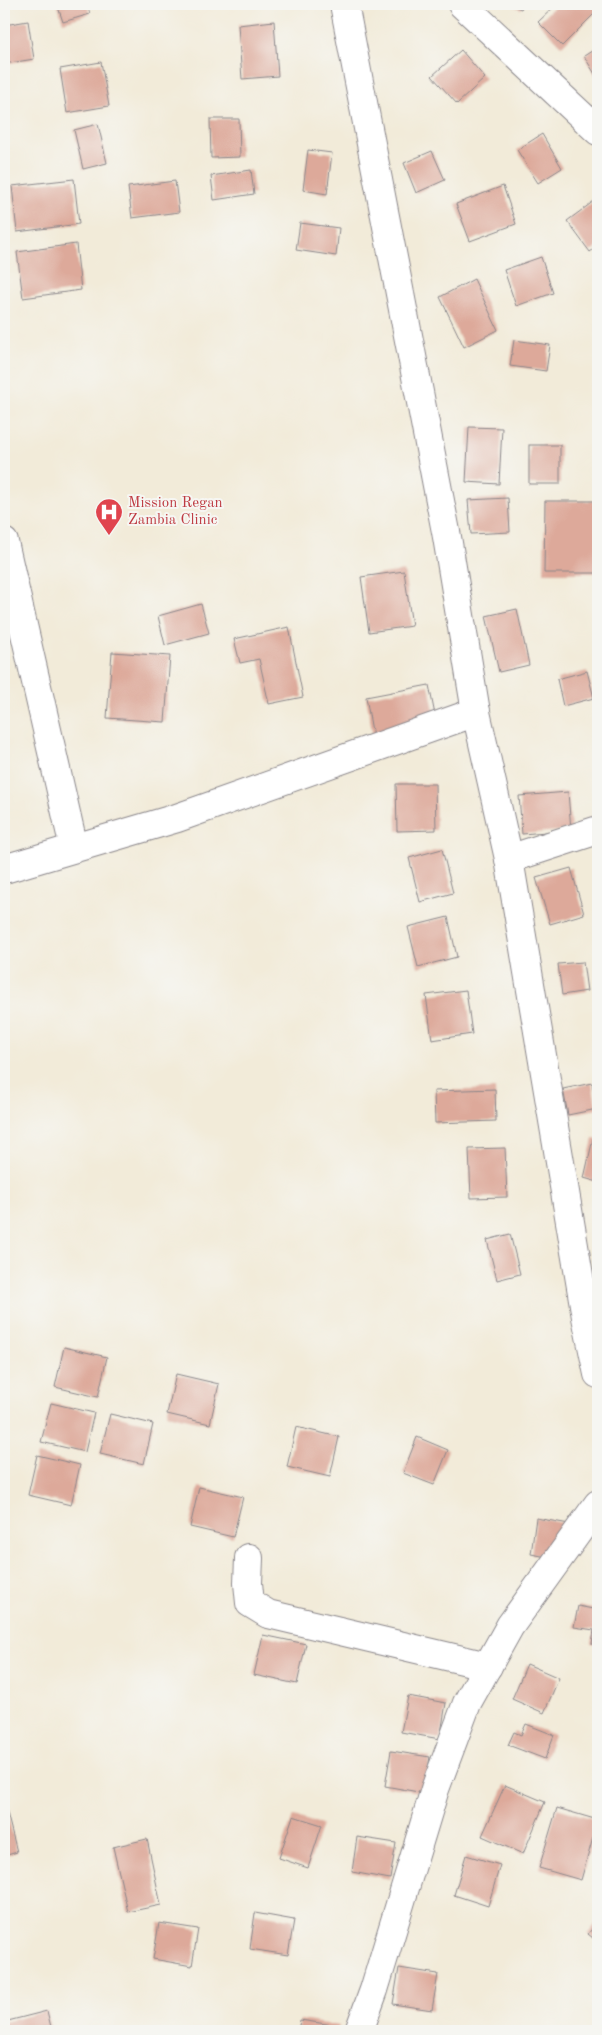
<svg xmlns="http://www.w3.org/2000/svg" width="602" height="2035" font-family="'Old Standard TT',serif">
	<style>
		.building { fill: #dda99a }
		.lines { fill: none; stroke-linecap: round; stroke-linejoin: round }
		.street-casing { stroke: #8a868a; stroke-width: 30 }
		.street { stroke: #fff; stroke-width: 28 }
		.labels { text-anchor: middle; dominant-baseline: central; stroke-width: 4; stroke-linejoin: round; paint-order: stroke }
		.health-label { font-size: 15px; fill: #be3a42; stroke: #f6f6f2; text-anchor: start }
	</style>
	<rect width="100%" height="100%" fill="#f6f6f2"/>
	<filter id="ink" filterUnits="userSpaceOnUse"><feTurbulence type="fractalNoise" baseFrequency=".02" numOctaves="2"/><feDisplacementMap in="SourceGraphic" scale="10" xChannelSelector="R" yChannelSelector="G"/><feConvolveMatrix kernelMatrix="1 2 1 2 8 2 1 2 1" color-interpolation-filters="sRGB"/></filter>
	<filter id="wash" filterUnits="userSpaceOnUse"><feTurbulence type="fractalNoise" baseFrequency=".0096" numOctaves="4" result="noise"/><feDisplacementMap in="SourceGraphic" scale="20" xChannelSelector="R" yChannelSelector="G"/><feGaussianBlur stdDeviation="1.12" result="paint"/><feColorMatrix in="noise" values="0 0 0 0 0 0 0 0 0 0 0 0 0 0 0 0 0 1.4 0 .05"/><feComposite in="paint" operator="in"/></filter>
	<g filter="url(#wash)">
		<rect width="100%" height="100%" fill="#f2ebd9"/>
		<g id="blocks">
			<g class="building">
				<polygon points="57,4 87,4 90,14 63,22"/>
				<polygon points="510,4 524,4 521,9"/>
				<polygon points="557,4 596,4 598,6 598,10 562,46 538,22"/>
				<polygon points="28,21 34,59 4,64 4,25"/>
				<polygon points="274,21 278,76 242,79 238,25"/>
				<polygon points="598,47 598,79 584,56"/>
				<polygon points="461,50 485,78 457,104 432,76"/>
				<polygon points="101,62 109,106 67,113 60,69"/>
				<polygon points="210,119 239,119 240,157 211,158"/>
				<polygon points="98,124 107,163 83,169 74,130"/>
				<polygon points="542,134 562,168 538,183 517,150"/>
				<polygon points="308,150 332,153 327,194 303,190"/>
				<polygon points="432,151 445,180 416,193 404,163"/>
				<polygon points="251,170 254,194 214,200 211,176"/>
				<polygon points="74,179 79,224 17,232 12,186"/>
				<polygon points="175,181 179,212 132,218 128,187"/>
				<polygon points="503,186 516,224 470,241 456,204"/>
				<polygon points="594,201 598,207 598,246 590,252 567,221"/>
				<polygon points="300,223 339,228 336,256 296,250"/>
				<polygon points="76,244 81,290 23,298 17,252"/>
				<polygon points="541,257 553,293 516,306 504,270"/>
				<polygon points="474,279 498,330 464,347 440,297"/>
				<polygon points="514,340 550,345 546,371 510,366"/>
				<polygon points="469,427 502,428 499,484 466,482"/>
				<rect x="529" y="445" width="31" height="39"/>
				<polygon points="508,498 510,532 471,534 468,500"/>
				<polygon points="545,501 598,501 598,573 544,573"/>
				<polygon points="404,571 412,626 369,632 361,577"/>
				<polygon points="201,604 209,633 165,645 158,616"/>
				<polygon points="517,609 529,665 499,672 486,616"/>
				<polygon points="289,627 303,697 269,704 259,659 240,663 234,639"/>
				<polygon points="112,652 170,656 165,722 107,718"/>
				<polygon points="587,671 594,698 563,706 557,679"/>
				<polygon points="429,685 437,725 373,737 366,697"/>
				<polygon points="396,784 435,784 436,830 397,831"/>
				<polygon points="568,792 571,830 522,834 519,796"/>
				<polygon points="442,849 453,893 420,902 409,858"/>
				<polygon points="571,868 584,914 550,924 536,878"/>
				<polygon points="448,917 457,957 418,967 408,927"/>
				<polygon points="583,962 587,991 562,995 558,964"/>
				<polygon points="466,990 472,1034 432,1040 426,995"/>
				<polygon points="592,1083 597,1109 568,1115 563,1089"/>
				<polygon points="495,1089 496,1121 435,1123 434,1091"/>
				<polygon points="593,1139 598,1140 598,1182 584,1178"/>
				<polygon points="505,1148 507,1197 471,1198 469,1149"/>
				<polygon points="510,1234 520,1274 497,1280 487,1240"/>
				<polygon points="64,1347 107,1357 98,1397 55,1387"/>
				<polygon points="176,1374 219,1384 210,1424 167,1414"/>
				<polygon points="51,1403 94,1413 85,1452 41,1442"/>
				<polygon points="110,1414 153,1424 144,1464 100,1454"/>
				<polygon points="296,1427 339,1437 330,1477 287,1467"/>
				<polygon points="417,1437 448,1450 434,1485 403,1473"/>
				<polygon points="37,1455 80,1465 71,1505 28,1495"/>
				<polygon points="199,1487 243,1497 233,1537 190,1527"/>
				<polygon points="536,1518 575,1525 569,1561 531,1554"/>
				<polygon points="578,1606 598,1610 598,1645 592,1644 594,1630 574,1627"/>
				<polygon points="263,1635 306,1644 297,1684 254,1675"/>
				<polygon points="527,1664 559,1678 544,1713 512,1699"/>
				<polygon points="408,1696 446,1703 440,1739 401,1732"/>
				<polygon points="526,1724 554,1735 545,1759 508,1745 514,1732 521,1735"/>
				<polygon points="391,1751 430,1757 424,1793 385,1786"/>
				<polygon points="505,1785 545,1802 523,1854 482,1836"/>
				<polygon points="4,1801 17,1852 4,1856"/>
				<polygon points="557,1808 598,1820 581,1880 539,1868"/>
				<polygon points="293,1816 322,1825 308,1868 279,1858"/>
				<polygon points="357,1837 396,1843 390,1879 352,1872"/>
				<polygon points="147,1839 161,1905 128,1912 113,1847"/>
				<polygon points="466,1855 500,1865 488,1906 454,1895"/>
				<polygon points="255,1913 294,1920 288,1955 250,1949"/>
				<polygon points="598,1921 598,1942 588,1934"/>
				<polygon points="159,1923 198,1929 192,1966 153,1959"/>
				<polygon points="399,1968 438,1974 432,2010 393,2004"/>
				<polygon points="47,2011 52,2031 4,2031 4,2022"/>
				<polygon points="300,2020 339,2026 338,2031 298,2031"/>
			</g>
		</g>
	</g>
	<g filter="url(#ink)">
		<use href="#blocks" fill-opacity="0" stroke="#8a868a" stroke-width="1"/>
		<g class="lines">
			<g class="street-casing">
				<g id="street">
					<polyline points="344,4 447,537 476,712 509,859 586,1317 598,1374"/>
					<polyline points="462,4 598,131"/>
					<polyline points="4,542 74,848"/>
					<polyline points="509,859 598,830"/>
					<polyline points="4,869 177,818 476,712"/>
					<polyline points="249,1558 248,1583 250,1603 268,1614 488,1666"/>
					<polyline points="359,2031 374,1990 435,1789 467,1703 510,1626 598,1504"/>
				</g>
			</g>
			<use href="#street" class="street"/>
		</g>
	</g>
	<defs>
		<g id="hospital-pin" transform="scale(1.4375)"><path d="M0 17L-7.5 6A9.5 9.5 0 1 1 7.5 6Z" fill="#e0444e" stroke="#f6f6f2"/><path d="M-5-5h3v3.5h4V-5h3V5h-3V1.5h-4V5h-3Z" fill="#fff"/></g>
	</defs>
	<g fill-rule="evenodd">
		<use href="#hospital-pin" x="109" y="512"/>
	</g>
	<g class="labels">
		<g class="health-label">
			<text x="128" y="503">Mission Regan<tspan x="128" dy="17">Zambia Clinic</tspan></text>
		</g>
	</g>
	<rect width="602" height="2035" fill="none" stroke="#f6f6f2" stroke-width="20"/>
</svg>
